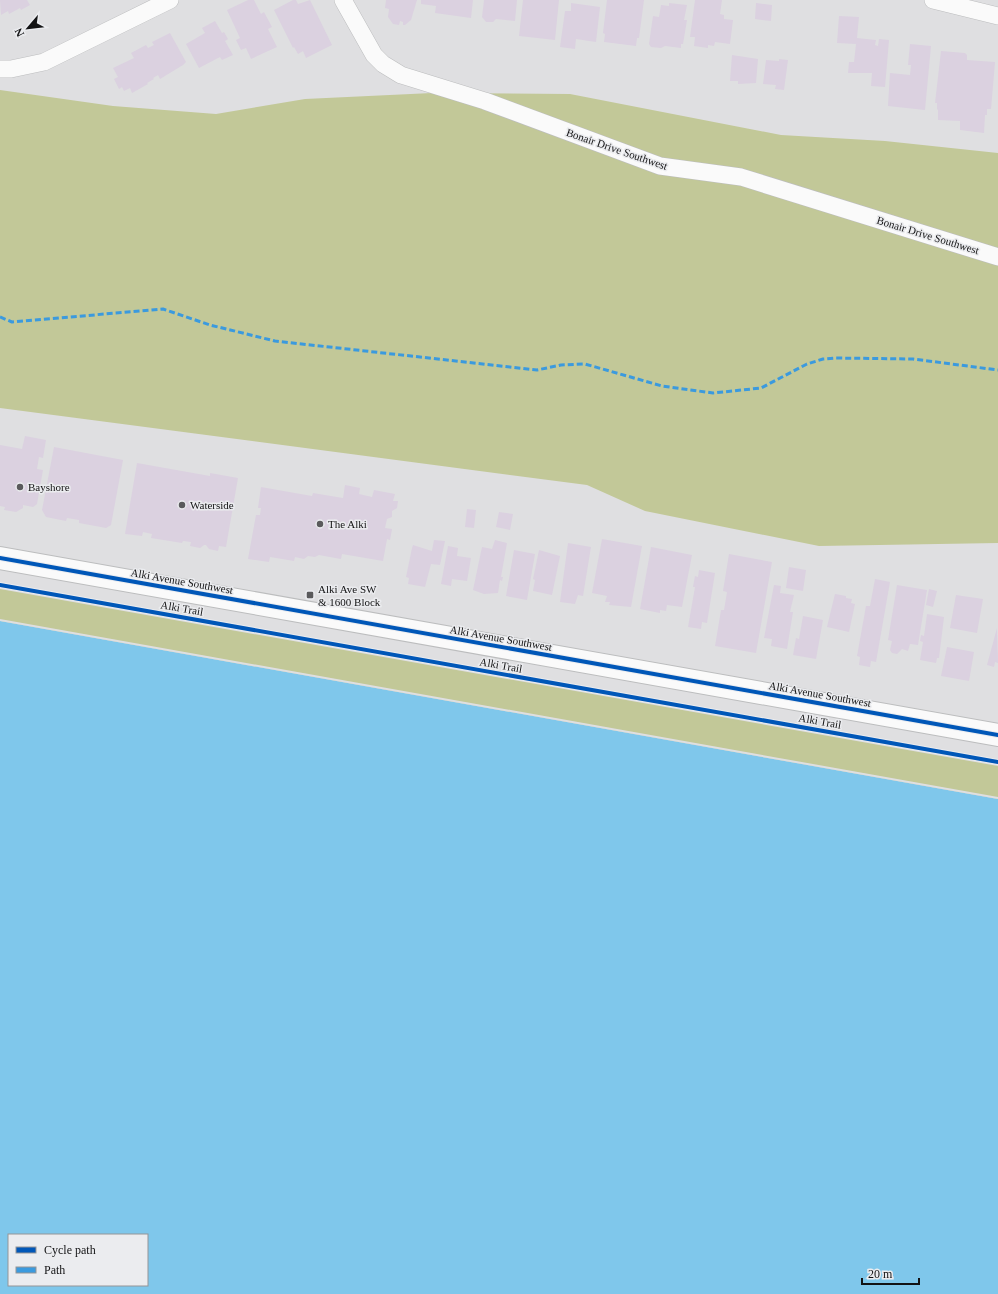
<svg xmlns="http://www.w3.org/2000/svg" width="998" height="1294" font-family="'Times New Roman',serif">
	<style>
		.green { fill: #c2c898 }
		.water { fill: #7fc7eb; fill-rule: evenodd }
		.pier { fill: #dfdfe1 }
		.building { fill: #dbd1e0 }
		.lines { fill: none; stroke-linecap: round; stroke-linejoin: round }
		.minor-casing { stroke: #bcbdbe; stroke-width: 18 }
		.secondary-casing { stroke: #bcbdbe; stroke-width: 24 }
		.minor { stroke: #fafafa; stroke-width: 17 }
		.secondary { stroke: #fafafa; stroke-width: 22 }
		.quiet { stroke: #3b9ade; stroke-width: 3; stroke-dasharray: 6 3; stroke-linecap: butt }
		.cycleway-casing { stroke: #ebecef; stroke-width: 6 }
		.cycleway { stroke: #0057b8; stroke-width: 4 }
		.poi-dot { fill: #5a5a5c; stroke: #ebecef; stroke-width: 1.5 }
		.labels { text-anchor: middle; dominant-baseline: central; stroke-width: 3; stroke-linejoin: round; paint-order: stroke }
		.street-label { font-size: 11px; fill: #131314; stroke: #ebecef }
		.poi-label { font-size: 11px; fill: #131314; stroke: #ebecef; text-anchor: start }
	</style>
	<rect width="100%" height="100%" fill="#dfdfe1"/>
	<g class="green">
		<polygon points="0,90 113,106 216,114 305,99 432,93 570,94 781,135 885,141 998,153 998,543 819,546 645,511 587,485 0,408"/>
		<polygon points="0,589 998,766 998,799 0,621"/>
	</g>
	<path class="water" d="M0,621L998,799V1294H0ZM9,1235H147V1285H9Z"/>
	<polygon class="pier" points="0,619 998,797 998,799 0,621"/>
	<g class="building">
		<polygon points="0,0 27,0 30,5 21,10 20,8 9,14 8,11 1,15"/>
		<polygon points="248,0 254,0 261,14 264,12 272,27 268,29 277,47 251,59 246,48 241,50 236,40 240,38 227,10"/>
		<polygon points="293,0 296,0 298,4 310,0 332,45 306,58 303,51 298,54 294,47 293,48 274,10"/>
		<polygon points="386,0 417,0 411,20 405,25 403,25 403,22 400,21 399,25 393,24 388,17 389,9 385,8"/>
		<polygon points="421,0 473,0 471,18 435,13 436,6 421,4"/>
		<polygon points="484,0 517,0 515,21 496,19 493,22 486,22 482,17"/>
		<polygon points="523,0 559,0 555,40 519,36"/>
		<polygon points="607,0 644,0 639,38 637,38 636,46 604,42 605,34 603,33"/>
		<polygon points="695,0 722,0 720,14 724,15 724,19 733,20 730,44 715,42 714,46 708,45 708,48 694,46 695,37 690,37"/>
		<polygon points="571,3 600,7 596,42 576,39 575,49 560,47 565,11 571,11"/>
		<polygon points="669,3 687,5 684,20 687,20 683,44 681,44 681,48 665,46 661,48 651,47 649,44 653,16 659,17 661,5 669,6"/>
		<polygon points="756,3 772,5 771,21 755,19"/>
		<polygon points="839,16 859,17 857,38 876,40 875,45 878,46 879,39 889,40 885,87 871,86 872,73 848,73 849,62 854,62 856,44 837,43"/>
		<polygon points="215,21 222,33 224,32 228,39 225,41 233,55 222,60 220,57 199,68 186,44 205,33 202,28"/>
		<polygon points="170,33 186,62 183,65 160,79 158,75 153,78 154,79 147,83 148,84 132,93 130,88 124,91 122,87 119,89 114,79 118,77 113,68 134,58 131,53 146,45 148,48 154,45 152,42"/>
		<polygon points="910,44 931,46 925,110 888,106 890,73 910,75 911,65 908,65"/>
		<polygon points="941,51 965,53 967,55 967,60 995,62 991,109 987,109 987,115 985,115 984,133 960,130 960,121 938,120 938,110 937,109 937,103 935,103"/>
		<polygon points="732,55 758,59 756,83 738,84 738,81 730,81"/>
		<polygon points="779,59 788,60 784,90 775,89 776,85 763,84 766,60 779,61"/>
		<polygon points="25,436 46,440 43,458 39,457 37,469 43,470 37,504 33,507 23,505 23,508 16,512 4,510 5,507 0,506 0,445 22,449"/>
		<polygon points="54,447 123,460 111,525 106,528 79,523 79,520 67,518 66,521 46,517 42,510"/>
		<polygon points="137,463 210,476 210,473 238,478 226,547 219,546 218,551 209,549 206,545 204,545 200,548 190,546 191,542 183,541 182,543 151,538 152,534 143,532 142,536 125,534"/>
		<polygon points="345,485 360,488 359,494 372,497 374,490 395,494 393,501 398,501 397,508 392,511 392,517 387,519 385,528 392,529 390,540 387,539 383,561 342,554 341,559 319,555 315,557 308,556 304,559 295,557 294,561 270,557 269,562 248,559 256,515 260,515 261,508 258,508 261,487 312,496 313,493 343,498"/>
		<polygon points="467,509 476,510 474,528 465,527"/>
		<polygon points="499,512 513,514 510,530 496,527"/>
		<polygon points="602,539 642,546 631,607 609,605 610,602 605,602 607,596 592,593"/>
		<polygon points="434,540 445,541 440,565 431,564 425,587 408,584 409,578 406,577 412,548 413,545 432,551"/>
		<polygon points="495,540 507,543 501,577 503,577 502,581 500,580 498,593 484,594 473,590 482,547 492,549"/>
		<polygon points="568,543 591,547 583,596 578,595 575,604 560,602"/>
		<polygon points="448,546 458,548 457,556 471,558 467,581 452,579 451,586 441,584"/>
		<polygon points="651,547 692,555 682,607 667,605 666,611 660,610 660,613 640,609"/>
		<polygon points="514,550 535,554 527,600 506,596"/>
		<polygon points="539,550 560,556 552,595 533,591 535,580 533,579"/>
		<polygon points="729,554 772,562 756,653 715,646 721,610 724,610 727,592 723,591"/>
		<polygon points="789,567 806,570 803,591 786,588"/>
		<polygon points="699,570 715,573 707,623 702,622 701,629 688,627 695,587 693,587 695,576 698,577"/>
		<polygon points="875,579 890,582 876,662 871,661 870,667 859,665 860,657 857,656 866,606 870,606"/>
		<polygon points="774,585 781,586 780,593 794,595 790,612 793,612 787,649 771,646 772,639 764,638"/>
		<polygon points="897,585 927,590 918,645 910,644 908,651 902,649 897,654 892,653 890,650 892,641 888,640"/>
		<polygon points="929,589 937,591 933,607 926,605"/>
		<polygon points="835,594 846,596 846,598 852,599 851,603 855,604 849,632 827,627"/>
		<polygon points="956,595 983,599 977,633 950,628"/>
		<polygon points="927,614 944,617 939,658 937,658 936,663 920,660 923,642 920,641 921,635 924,636"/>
		<polygon points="803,616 823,620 816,659 793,655 796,638 799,639"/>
		<polygon points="997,628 998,663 995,662 994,667 987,665"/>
		<polygon points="947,647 974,652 969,681 941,676"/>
	</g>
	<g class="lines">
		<g class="minor-casing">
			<g id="minor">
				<polyline points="343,0 374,55 383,64 401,75 485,101 660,166 741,177 998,257"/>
				<polyline points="933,0 998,16"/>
				<polyline points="0,69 11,69 44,62 170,0"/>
			</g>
		</g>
		<g class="secondary-casing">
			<polyline id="secondary" points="0,558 998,735"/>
		</g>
		<use href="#minor" class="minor"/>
		<use href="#secondary" class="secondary"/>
		<polyline class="quiet" points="0,317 12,322 163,309 210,325 275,341 537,370 561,365 585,364 662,386 713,393 761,388 807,364 823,359 835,358 913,359 998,370"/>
		<g class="cycleway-casing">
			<g id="cycleway">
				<polyline points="0,558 998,735"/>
				<polyline points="0,585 998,762"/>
			</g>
		</g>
		<use href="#cycleway" class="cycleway"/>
	</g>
	<g class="poi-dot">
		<circle cx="20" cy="487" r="4"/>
		<circle cx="182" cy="505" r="4"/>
		<circle cx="320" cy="524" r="4"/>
		<rect x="306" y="591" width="8" height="8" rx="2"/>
	</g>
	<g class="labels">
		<g class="street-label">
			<text transform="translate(617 149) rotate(19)">Bonair Drive Southwest</text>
			<text transform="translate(928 235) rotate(17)">Bonair Drive Southwest</text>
			<text transform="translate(182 581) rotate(10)">Alki Avenue Southwest</text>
			<text transform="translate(182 608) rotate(10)">Alki Trail</text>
			<text transform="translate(501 638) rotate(10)">Alki Avenue Southwest</text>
			<text transform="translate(501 665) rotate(10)">Alki Trail</text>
			<text transform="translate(820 694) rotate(10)">Alki Avenue Southwest</text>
			<text transform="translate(820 721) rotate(10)">Alki Trail</text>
		</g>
		<g class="poi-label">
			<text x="28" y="487">Bayshore</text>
			<text x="190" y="505">Waterside</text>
			<text x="328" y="524">The Alki</text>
			<text x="318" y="589">Alki Ave SW<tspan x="318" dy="13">&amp; 1600 Block</tspan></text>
		</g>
	</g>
	<rect x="8" y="1234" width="140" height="52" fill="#ebecef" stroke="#959597"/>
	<rect x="16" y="1247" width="20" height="6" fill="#0057b8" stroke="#959597"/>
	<text x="44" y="1254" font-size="12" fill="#131314">Cycle path</text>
	<rect x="16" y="1267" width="20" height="6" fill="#3b9ade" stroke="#959597"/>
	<text x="44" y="1274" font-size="12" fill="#131314">Path</text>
	<g transform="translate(28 28) rotate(242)" stroke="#ebecef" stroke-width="3" paint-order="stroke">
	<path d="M0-3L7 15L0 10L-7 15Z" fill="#131314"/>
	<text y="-6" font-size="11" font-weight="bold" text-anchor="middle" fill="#131314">N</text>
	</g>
	<path d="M862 1278v6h57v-6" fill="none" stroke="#131314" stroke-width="2"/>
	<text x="868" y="1278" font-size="12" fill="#131314" stroke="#ebecef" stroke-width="3" paint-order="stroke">20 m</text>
</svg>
